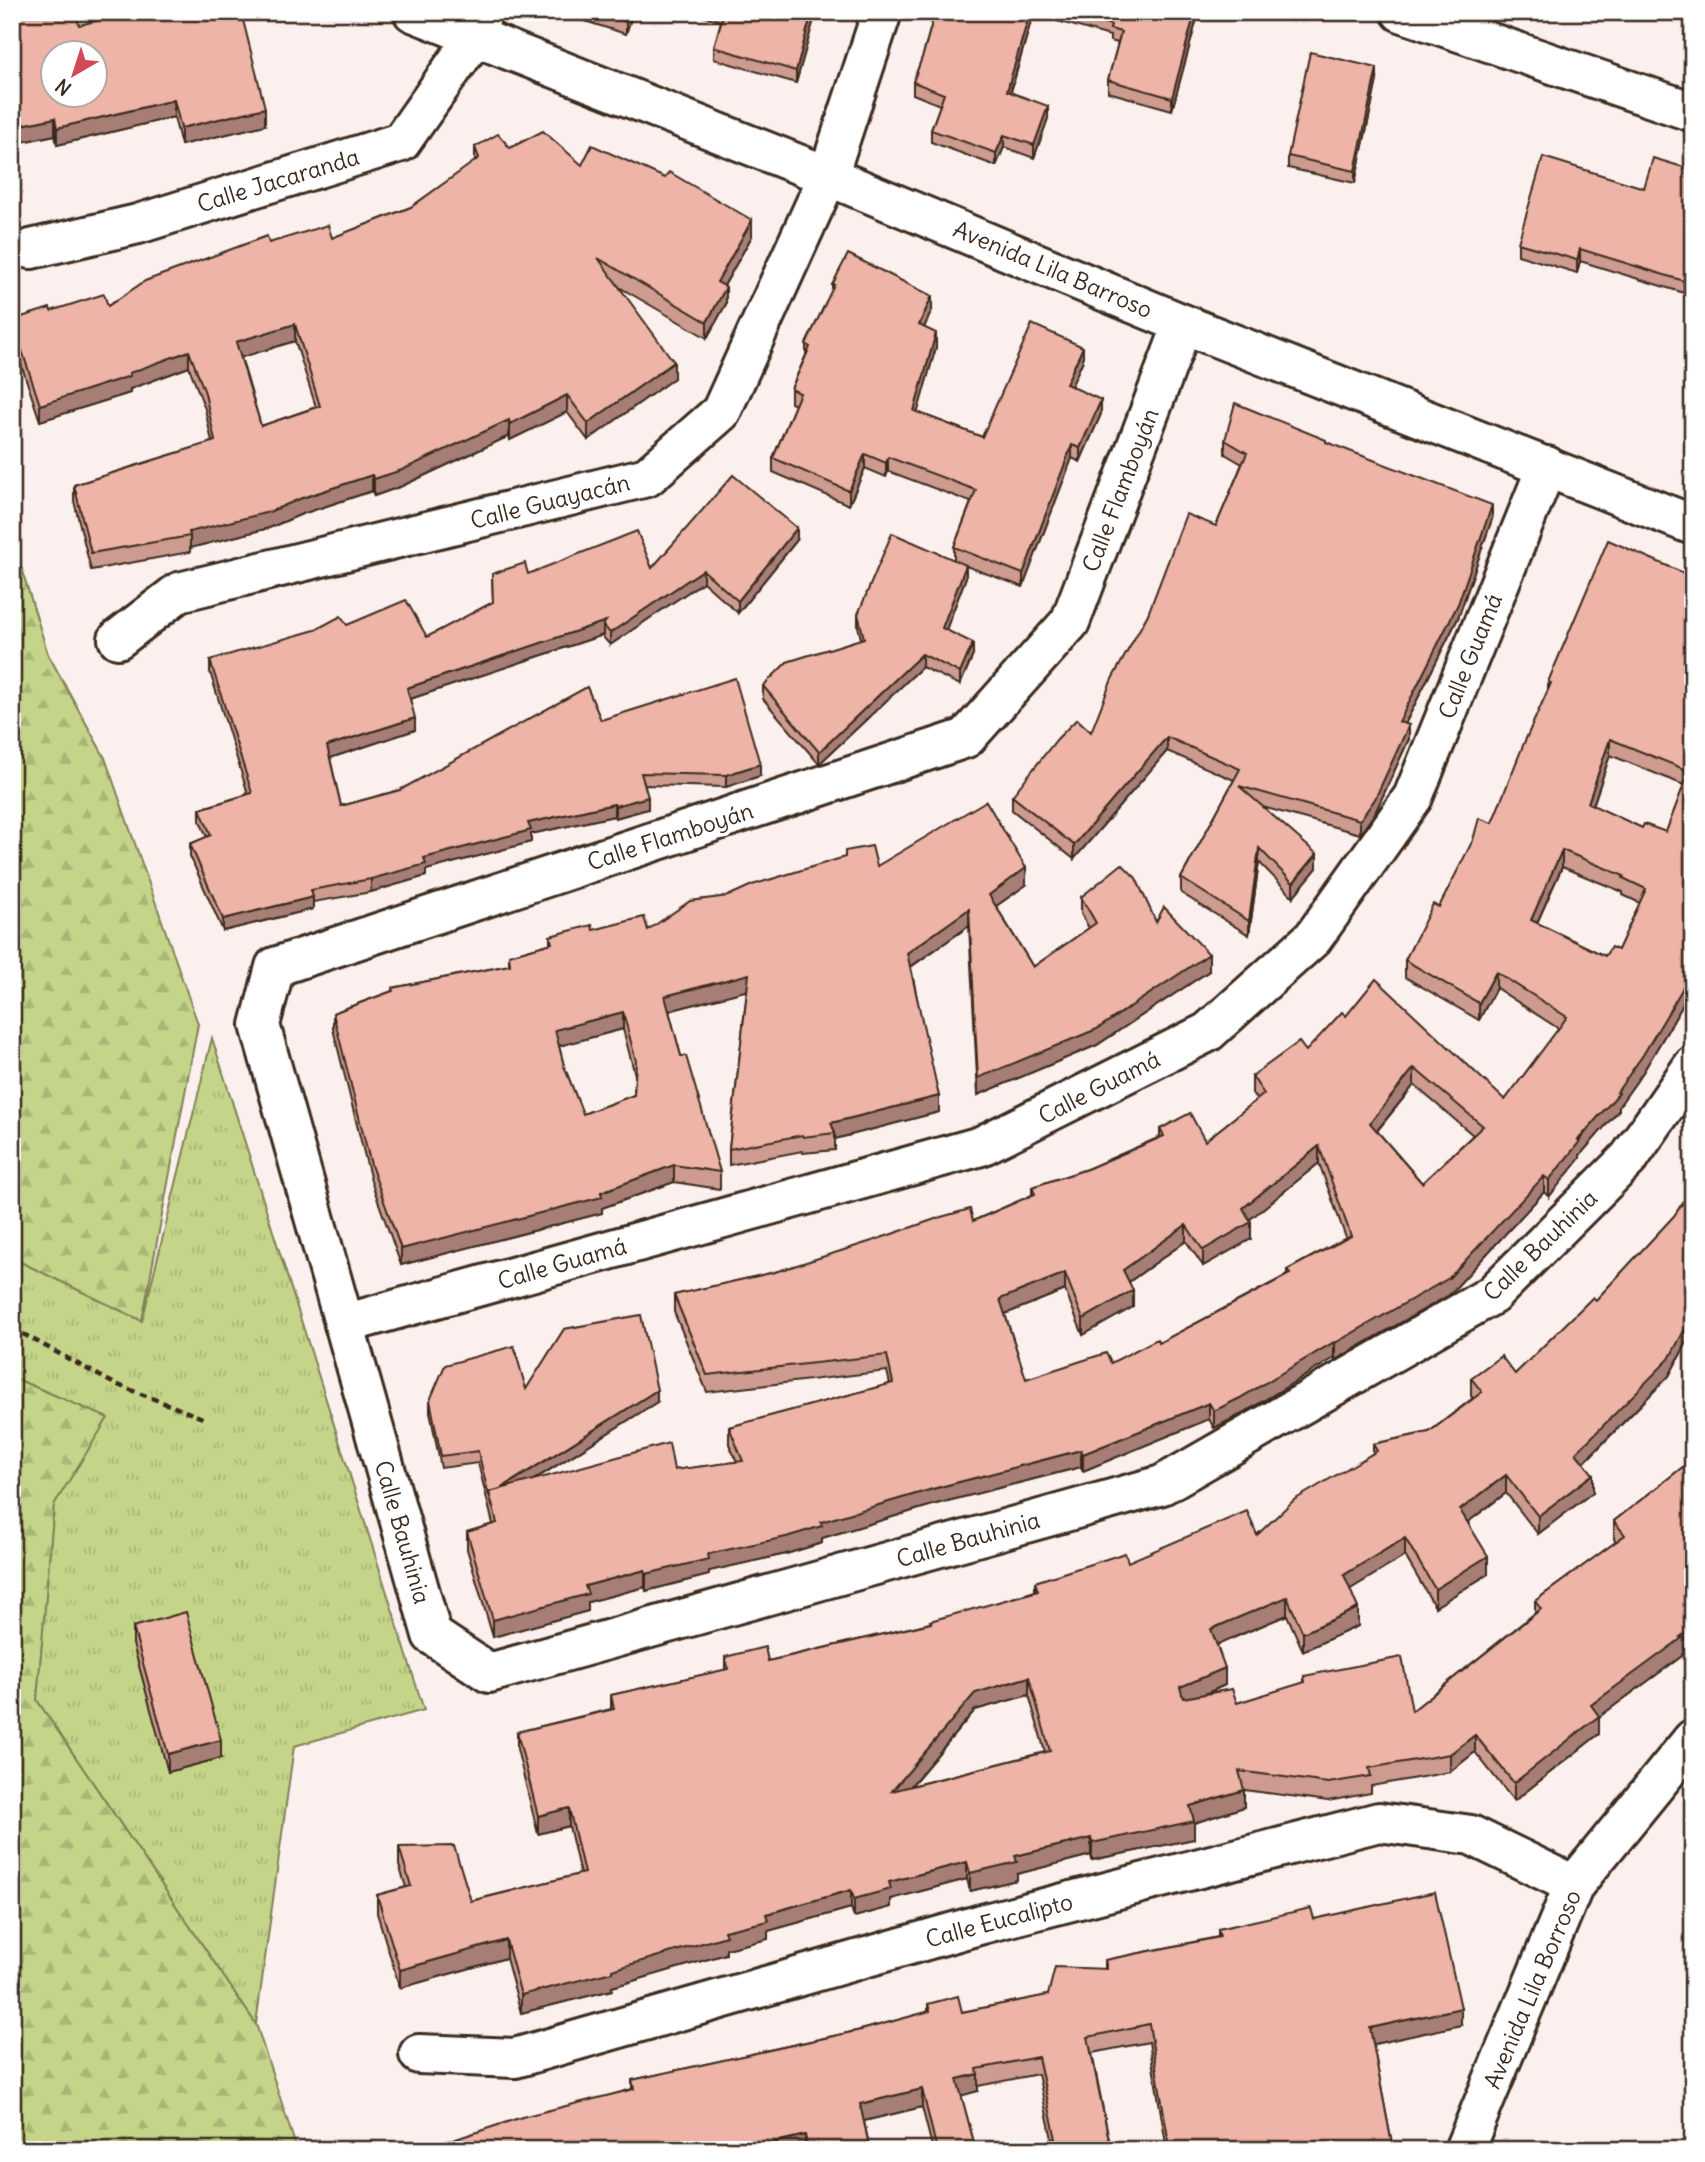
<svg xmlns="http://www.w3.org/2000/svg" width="1705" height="2162" font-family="Delius,sans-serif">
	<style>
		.forest { fill: url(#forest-firs); stroke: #808054; stroke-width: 2 }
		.park { fill: url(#park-tufts); stroke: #808054; stroke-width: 2 }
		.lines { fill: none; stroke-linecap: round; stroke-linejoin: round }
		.minor-casing { stroke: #3b2a1e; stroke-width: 44 }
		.path { stroke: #3b2a1e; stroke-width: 4.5; stroke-dasharray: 7 5; stroke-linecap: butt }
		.minor { stroke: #fff; stroke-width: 38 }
		.wall { fill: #cd9b90; stroke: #3b2a1e; stroke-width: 2; fill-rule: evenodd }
		.shaded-wall { fill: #a77e76; stroke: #3b2a1e; stroke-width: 2 }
		.building { fill: #eeb4a8; stroke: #3b2a1e; stroke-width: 2; fill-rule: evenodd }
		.labels { text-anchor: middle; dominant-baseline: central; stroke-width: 7; stroke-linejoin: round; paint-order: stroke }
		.street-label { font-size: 23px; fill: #3b2a1e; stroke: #fff }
	</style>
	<defs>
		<pattern id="forest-firs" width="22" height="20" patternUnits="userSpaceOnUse" patternTransform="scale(1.75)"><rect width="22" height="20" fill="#c4d589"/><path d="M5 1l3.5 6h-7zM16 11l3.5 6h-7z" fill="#a9b776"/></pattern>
		<pattern id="park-tufts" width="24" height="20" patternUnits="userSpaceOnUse" patternTransform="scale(1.75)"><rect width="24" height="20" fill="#c4d589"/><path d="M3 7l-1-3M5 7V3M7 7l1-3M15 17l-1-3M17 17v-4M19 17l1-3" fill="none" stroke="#a9b776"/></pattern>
	</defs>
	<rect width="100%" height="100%" fill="#fcf0ee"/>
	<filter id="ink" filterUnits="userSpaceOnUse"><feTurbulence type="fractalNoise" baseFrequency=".0143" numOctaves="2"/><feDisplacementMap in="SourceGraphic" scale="14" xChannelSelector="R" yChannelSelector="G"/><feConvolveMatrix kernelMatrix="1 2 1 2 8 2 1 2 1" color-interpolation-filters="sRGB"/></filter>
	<g filter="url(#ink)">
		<g class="forest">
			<polygon points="12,538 48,654 105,758 198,1024 142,1321 12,1258"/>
			<polygon points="12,1377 109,1418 54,1505 37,1700 256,2024 297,2150 12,2150"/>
		</g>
		<polygon class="park" points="212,1038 424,1710 294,1746 256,2024 37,1700 54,1505 108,1418 12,1377 12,1258 142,1321"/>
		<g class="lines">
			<g class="minor-casing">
				<g id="minor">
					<polyline points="413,12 828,176 1183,324 1693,525"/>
					<polyline points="1401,12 1693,112"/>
					<polyline points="31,249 138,224 401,142 474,38 482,14"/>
					<polyline points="1183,324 1070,622 966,738 275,967 260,1025 432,1635 489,1673 1162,1485 1492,1295 1629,1158 1693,1066"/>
					<polyline points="118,639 179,592 647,477 721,412 828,176 882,12"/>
					<polyline points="344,1324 981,1146 1208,1032 1313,938 1413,797 1547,466"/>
					<polyline points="419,2054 515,2058 982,1924 1379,1822 1471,1835 1574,1885"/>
					<polyline points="1464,2150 1574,1885 1693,1739"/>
				</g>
			</g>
			<polyline class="path" points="12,1328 113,1383 205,1419"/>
			<use href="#minor" class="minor"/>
		</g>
		<g class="wall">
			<polygon points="12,12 79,25 265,125 181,145 174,117 57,145 55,135 12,144"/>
			<polygon points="556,12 633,12 626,34"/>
			<polygon points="698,12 816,12 796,83 714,59 714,47 721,21 698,15"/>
			<polygon points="935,12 1196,12 1196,22 1172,110 1108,92 1108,80 1118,43 1110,41 1110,36 1033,14 1011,92 1048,118 1034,158 1004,147 996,166 931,142 931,130 940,105 913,94 913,82 923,55"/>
			<polygon points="1662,12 1693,12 1693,21"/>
			<polygon points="1377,80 1355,183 1288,168 1288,156"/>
			<path d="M475,147L510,148L582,165L752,236L724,286L726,304L707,338L619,287L674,378L588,440L567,412L510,440L509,436L402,486L374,496L372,491L302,514L269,528L190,548V552L91,570L74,501V485L212,442L205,409L189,367L130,389V393L40,421L12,337V320L51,311L108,306L269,243L332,238L411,207L475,162ZM295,341L316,407L261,426L241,357Z"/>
			<polygon points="1693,170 1693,265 1684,293 1580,261 1577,273 1518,255 1518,243 1644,188"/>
			<polygon points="832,285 932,310 924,327 936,347 917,412 982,437 1083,360 1071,386 1101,414 1080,462 1072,458 1023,587 966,566 966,577 946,630 973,655 960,685 922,667 819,764 763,699 763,686 861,639 858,626 858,614 954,560 954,547 971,502 888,471 886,477 865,468 849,505 773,472 773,458 795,405 791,403 791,389 806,355 806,344 832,291"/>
			<polygon points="1225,440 1326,442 1492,519 1458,618 1405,724 1409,739 1375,813 1360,834 1263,807 1317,868 1293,897 1259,862 1249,935 1181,893 1181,878 1234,780 1167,751 1074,859 1012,810 1012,796 1091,732 1216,526 1242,464 1225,454"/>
			<polygon points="797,540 738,613 703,582 610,645 603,637 603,635 410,699 415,730 330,758 341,806 400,790 601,720 760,776 726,787 644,785 648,809 615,818 614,816 531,834 531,842 426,870 426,876 371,892 313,902 313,909 223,931 190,856 190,844 207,837 200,821 200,809 248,794 210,672 210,660 347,625 427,637 493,603 492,574 528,574 652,568"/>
			<path d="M1693,577V980L1681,1008L1643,1072L1619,1106V1110L1580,1155V1158L1549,1197L1544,1192L1449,1295L1335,1360L1334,1358L1240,1415L1214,1428L1209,1419L1083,1471L1081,1467L936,1504L822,1538V1543L786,1554L709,1571V1575L646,1591L645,1587L588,1602V1611L493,1637L467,1549V1532L493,1524L478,1463L441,1468L430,1412V1400L526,1389L657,1402L534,1480L674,1470L737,1462L729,1444V1427L890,1384L887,1371L707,1392L674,1312V1295L775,1272L973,1221L1032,1195V1187L1087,1169L1160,1137V1129L1205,1141L1257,1100L1252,1093V1076L1306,1051L1346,1016L1505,1100L1559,1029L1496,988L1479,1020L1405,977V960L1492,823L1548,692V682ZM1610,755L1684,785L1666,832L1642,828L1593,806ZM1562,867L1623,892V895L1640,903L1618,950L1605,956L1537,923ZM1414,1085L1473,1135L1422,1183L1377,1131ZM1319,1163L1346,1238L1287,1270V1275L1159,1343L1111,1363L1026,1379L1005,1314L1065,1290L1083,1335L1133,1307L1129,1282L1186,1241L1203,1266L1251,1239L1250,1219Z"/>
			<path d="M877,866L1026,885L996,906L1033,967L1089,928L1081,914V897L1156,922L1209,971L1097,1045L978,1095L969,926L911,967L939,1112L835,1139V1150L803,1153L802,1151L729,1165V1149L747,990L669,1011L681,1056L720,1172V1189L674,1182L602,1208V1213L401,1265L371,1181L333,1029V1013L392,991V988L509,965V955L550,944V936L593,930H648L728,896ZM623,1029L635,1075L634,1095L583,1114L564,1066L559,1046Z"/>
			<path d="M1693,1187V1331L1669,1376L1584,1463L1593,1492L1538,1534L1506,1493L1468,1522L1488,1574L1435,1607L1405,1556L1350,1589L1358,1626L1303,1651L1287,1615L1217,1645L1225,1685L1206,1694L1237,1703L1304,1683V1676L1412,1711L1535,1613V1601L1616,1542L1614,1539V1521L1693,1459V1645L1682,1654V1656L1599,1717V1734L1514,1801L1475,1752L1450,1772L1371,1786V1793L1328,1801L1244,1790V1807L1194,1823V1839L1092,1860L1091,1855L1017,1874V1880L970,1891L967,1879L891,1899V1907L854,1917L851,1908L768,1931V1939L726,1949V1954L612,1987V1990L521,2013L506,1958L400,1988L377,1913V1895L406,1887L399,1865V1847L471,1901L580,1874L569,1826L538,1834L517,1749V1732L611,1709V1695L725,1670V1657L768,1661L930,1623L1035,1591V1582L1257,1535L1373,1453V1444L1429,1432L1473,1398L1471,1396V1378L1515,1374L1596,1300L1674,1216ZM1029,1695L1045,1752L911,1786L975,1710Z"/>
			<polygon points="133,1627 221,1758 168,1772 133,1644"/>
			<polygon points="1314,1919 1461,2025 1373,2044 1393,2150 1167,2150 1149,2042 1092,2053 1111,2150 1037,2148 1037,2143 1052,2139 1038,2074 978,2086 978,2091 961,2095 976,2150 933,2150 922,2107 864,2121 870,2150 423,2150 632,2089 632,2080 861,2030 928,2012 928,2004 962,2012 1048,1995 1105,1969 1105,1960 1218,1937 1218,1929"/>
		</g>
		<g class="shaded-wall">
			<polygon points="629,12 633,12 626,34 626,22"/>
			<polygon points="812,12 816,12 796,83 796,71"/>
			<polygon points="1030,12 1033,12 1033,14 1007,103 1007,91"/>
			<polygon points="1195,12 1196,22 1172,110 1172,98"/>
			<polygon points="1377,68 1377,80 1355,183 1355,171"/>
			<polygon points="174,100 174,117 57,145 57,128"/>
			<polygon points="1048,106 1048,118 1034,158 1034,145"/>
			<polygon points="265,108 265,125 181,145 181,128"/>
			<polygon points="55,118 55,135 12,144 12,127"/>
			<polygon points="1004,135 1004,147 996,166 996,153"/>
			<polygon points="752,220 752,236 717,298 717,282"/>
			<polygon points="1580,249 1580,261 1577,273 1577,260"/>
			<polygon points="1693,253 1693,265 1684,293 1684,281"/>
			<polygon points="726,287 726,304 707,338 707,322"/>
			<polygon points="932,296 932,310 919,339 919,325"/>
			<polygon points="295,324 295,341 236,359 236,342"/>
			<polygon points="936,333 936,347 914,425 914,411"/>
			<polygon points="1083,347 1083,360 1066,398 1066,384"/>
			<polygon points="189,351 189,367 130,389 130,393 40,421 40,405"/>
			<polygon points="674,362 674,378 588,440 588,423"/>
			<polygon points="567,395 567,412 510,440 510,424"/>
			<polygon points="1101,400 1101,414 1080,462 1080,448"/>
			<polygon points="509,420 509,436 402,486 374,496 374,479"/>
			<polygon points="1072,445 1072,458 1023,587 1023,574"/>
			<polygon points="865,454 865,468 849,505 849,491"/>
			<polygon points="888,457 888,471 886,477 886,463"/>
			<polygon points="372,475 372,491 302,514 269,528 190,548 190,536 189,532 302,498"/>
			<polygon points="1492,505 1492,519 1458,618 1399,736 1399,722"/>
			<polygon points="797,528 797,540 738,613 738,601"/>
			<polygon points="966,565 966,577 942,640 942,628"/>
			<polygon points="703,570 703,582 610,645 610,633"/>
			<polygon points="606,621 603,625 603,635 407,700 407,688"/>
			<polygon points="973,643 973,655 960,685 960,673"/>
			<polygon points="922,654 922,667 819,764 819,752"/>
			<polygon points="415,718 415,730 327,759 327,746"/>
			<polygon points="1409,725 1409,739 1375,813 1360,834 1360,820"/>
			<polygon points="1167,737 1167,751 1074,859 1074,845"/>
			<polygon points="1610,739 1610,755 1588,820 1588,803"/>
			<polygon points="760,764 760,776 726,787 726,775"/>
			<polygon points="648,797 648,809 615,818 615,806"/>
			<polygon points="614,804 614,816 531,834 531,842 426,870 426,876 371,892 371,879 424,858 528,823"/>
			<polygon points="1259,848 1259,862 1249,935 1249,921"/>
			<polygon points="1562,850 1562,867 1531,936 1531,920"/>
			<polygon points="1317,854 1317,868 1293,897 1293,883"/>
			<polygon points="1026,868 1026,885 989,911 989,895"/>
			<polygon points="313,897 313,909 223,931 223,919"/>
			<polygon points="969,909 969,926 907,969 907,953"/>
			<polygon points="1209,954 1209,971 1097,1045 978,1095 978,1078"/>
			<polygon points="1693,963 1693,980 1681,1008 1643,1072 1619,1106 1619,1110 1580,1155 1580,1158 1549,1197 1549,1180 1617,1092"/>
			<polygon points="1496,972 1496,988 1479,1020 1479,1003"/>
			<polygon points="749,974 749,990 665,1012 665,996"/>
			<polygon points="623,1012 623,1029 555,1047 555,1030"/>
			<polygon points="1414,1068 1414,1085 1370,1139 1370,1123"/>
			<polygon points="939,1096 939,1112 835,1139 835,1133 831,1123"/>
			<polygon points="1319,1146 1319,1163 1243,1225 1243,1208"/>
			<polygon points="674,1165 674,1182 602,1208 602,1213 401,1265 401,1249 601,1192"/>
			<polygon points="1544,1176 1544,1192 1449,1295 1335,1360 1335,1343"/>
			<polygon points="1251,1222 1251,1239 1203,1266 1203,1250"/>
			<polygon points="1186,1225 1186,1241 1123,1286 1123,1270"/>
			<polygon points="1065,1273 1065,1290 1000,1316 1000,1299"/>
			<polygon points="1133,1290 1133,1307 1083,1335 1083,1319"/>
			<polygon points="1693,1314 1693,1331 1669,1376 1576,1470 1576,1453"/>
			<polygon points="1334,1342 1334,1358 1240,1415 1214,1428 1214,1411"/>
			<polygon points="657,1390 657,1402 492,1506 490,1496"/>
			<polygon points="1209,1403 1209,1419 1083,1471 1083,1454"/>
			<polygon points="1081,1450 1081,1467 936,1504 822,1538 822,1543 786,1554 709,1571 709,1575 646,1591 646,1574 708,1554 936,1488"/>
			<polygon points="1593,1474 1593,1492 1538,1534 1538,1516"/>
			<polygon points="1506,1475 1506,1493 1460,1528 1460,1510"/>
			<polygon points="1405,1538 1405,1556 1344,1593 1344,1575"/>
			<polygon points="1488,1556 1488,1574 1435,1607 1435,1589"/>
			<polygon points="645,1570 645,1587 588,1602 588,1611 493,1637 493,1620 585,1586"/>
			<polygon points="1287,1597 1287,1615 1211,1647 1211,1629"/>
			<polygon points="1358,1608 1358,1626 1303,1651 1303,1633"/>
			<polygon points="1693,1627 1693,1645 1682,1654 1682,1656 1599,1717 1599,1734 1514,1801 1514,1783 1591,1705"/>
			<polygon points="1225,1668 1225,1685 1180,1705 1180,1687"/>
			<polygon points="1029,1677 1029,1695 975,1710 892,1808 892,1791 975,1693"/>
			<polygon points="1475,1735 1475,1752 1450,1772 1450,1754"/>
			<polygon points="221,1740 221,1758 168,1772 168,1754"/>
			<polygon points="1244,1790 1244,1807 1194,1823 1194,1839 1092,1860 1092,1843 1190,1806"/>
			<polygon points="569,1808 569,1826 538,1834 538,1816"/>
			<polygon points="1091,1838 1091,1855 1017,1874 1017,1880 970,1891 970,1873 1015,1856"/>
			<polygon points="967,1862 967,1879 891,1899 891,1907 854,1917 854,1899 889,1882"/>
			<polygon points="851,1890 851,1908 768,1931 768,1939 726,1949 726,1954 612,1987 612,1990 521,2013 521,1995 612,1970 724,1931 766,1914"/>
			<polygon points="506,1940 506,1958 400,1988 400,1970"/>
			<polygon points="1461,2008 1461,2025 1370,2045 1370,2028"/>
			<polygon points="978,2074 978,2091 957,2097 957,2079"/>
			<polygon points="922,2089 922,2107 860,2122 860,2104"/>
			<polygon points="805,2135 805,2150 742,2150"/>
		</g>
		<g class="building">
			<path d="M12,12H76L79,25L133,12H241L265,108L181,128L174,100L57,128L55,118L12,127ZM52,52H94V94H52Z"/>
			<polygon points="595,12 629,12 626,22"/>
			<polygon points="724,12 812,12 796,71 714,47"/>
			<polygon points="935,12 1030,12 1007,91 1048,106 1034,145 1004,135 996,153 931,130 944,94 913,82 923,55"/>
			<polygon points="1070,12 1195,12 1172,98 1108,80 1121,32 1110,29 1111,25"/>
			<polygon points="1310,52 1377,68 1355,171 1288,156"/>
			<path d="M543,131L582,165L592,145L665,178L669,172L752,220L717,282L726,287L707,322L598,258L674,362L588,423L567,395L510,424L509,420L402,470L374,479L372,475L302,498L269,512L189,532L190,536L91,553L74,485L215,441L205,393L189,351L129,373L130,376L40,405L12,320L50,308L51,311L104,294L108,306L145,281L267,236L269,243L328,225L332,238L411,207L479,158L475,147L498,134L510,148ZM295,324L320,406L261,426L236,342Z"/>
			<polygon points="1543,157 1644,188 1653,158 1693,170 1693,253 1684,281 1580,249 1577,260 1518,243"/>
			<polygon points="848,254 932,296 919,325 936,333 914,411 982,437 1032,324 1083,347 1066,384 1101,400 1080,448 1072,445 1023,574 954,547 976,490 888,457 886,463 865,454 849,491 773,458 800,393 791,389 810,347 806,344 834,285 832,285"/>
			<polygon points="1235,403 1326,440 1326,442 1492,505 1458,604 1399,722 1409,725 1375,799 1360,820 1239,786 1317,854 1293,883 1259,848 1249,921 1181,878 1240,769 1167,737 1074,845 1012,796 1057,739 1077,719 1091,732 1112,679 1148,614 1186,514 1216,526 1247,453 1225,440"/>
			<polygon points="733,475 797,528 738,601 703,570 610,633 603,625 606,621 407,688 415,718 327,746 341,806 400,790 587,687 601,720 735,678 760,764 726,775 641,773 648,797 615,806 614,804 528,823 531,830 424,858 426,864 371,879 311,890 313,897 223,919 190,844 211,835 200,809 252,793 210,660 315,630 341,616 347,625 406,600 427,637 493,602 492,574 525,563 528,574 637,531 652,568"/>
			<polygon points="892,533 966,565 942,628 973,643 960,673 922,654 819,752 763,686 787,662 864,638 858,614"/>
			<path d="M1608,540L1693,577V963L1681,991L1643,1055L1617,1092L1619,1093L1578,1140L1580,1141L1549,1180L1544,1176L1449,1278L1335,1343L1334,1342L1240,1398L1214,1411L1209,1403L1083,1454L1081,1450L936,1488L821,1522L822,1526L786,1537L708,1554L709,1559L646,1574L645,1570L585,1586L588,1594L493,1620L467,1532L497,1523L489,1492L669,1443L674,1470L743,1461L729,1427L893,1383L887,1355L707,1375L674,1295L775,1272L872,1241L941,1217L970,1209L973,1221L1035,1194L1032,1187L1087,1169L1164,1136L1160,1129L1190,1113L1205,1141L1264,1094L1252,1076L1299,1042L1306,1051L1342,1012L1346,1016L1376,979L1505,1100L1567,1017L1496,972L1479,1003L1405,960L1433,904L1439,907L1473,840L1479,818L1492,823L1524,743L1551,683L1548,682ZM1610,739L1689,771L1666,832L1644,824L1642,828L1588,803ZM1562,850L1624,876L1623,878L1646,889L1618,950L1611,947L1605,956L1531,920ZM1414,1068L1483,1126L1422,1183L1370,1123ZM1319,1146L1351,1236L1287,1270L1290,1274L1159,1343L1157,1339L1111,1363L1106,1353L1026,1379L1000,1299L1065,1273L1083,1319L1133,1290L1123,1270L1186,1225L1203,1250L1251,1222L1243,1208Z"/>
			<path d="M986,801L1026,868L989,895L1033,967L1096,923L1081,897L1122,864L1136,878L1156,922L1164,907L1209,954L1097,1029L978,1078L969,909L907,953L939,1096L831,1123L835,1133L803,1137L802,1135L729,1149L749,974L665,996L681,1056H686L720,1172L674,1165L601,1192L602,1197L401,1249L371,1165L333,1013L393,991L392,988L510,965L509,955L552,943L550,936L592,925L593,930L644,917L648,930L690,901L728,896L752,885L845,857V851L872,846L877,866ZM623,1012L636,1061L634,1095L583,1114L564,1066L555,1030Z"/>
			<path d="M1693,1187V1314L1669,1359L1576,1453L1593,1474L1538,1516L1506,1475L1460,1510L1488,1556L1435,1589L1405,1538L1344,1575L1358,1608L1303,1633L1287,1597L1211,1629L1225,1668L1180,1687L1183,1698L1232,1689L1237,1703L1305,1682L1304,1676L1402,1657L1412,1711L1541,1609L1535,1601L1625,1535L1614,1521L1693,1459V1627L1680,1637L1682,1638L1591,1705L1599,1716L1514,1783L1475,1735L1450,1754L1369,1768L1371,1776L1328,1783L1239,1771L1244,1790L1190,1806L1194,1821L1092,1843L1091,1838L1015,1856L1017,1862L970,1873L967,1862L889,1882L891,1889L854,1899L851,1890L766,1914L768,1921L724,1931L726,1936L612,1970V1972L521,1995L506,1940L400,1970L377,1895L411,1886L399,1847L454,1846L471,1901L584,1873L569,1808L538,1816L517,1732L614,1709L611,1695L728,1669L725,1657L765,1647L768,1661L931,1623L930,1621L1038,1591L1035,1582L1125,1553L1128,1562L1247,1511L1257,1535L1294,1500L1377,1451L1373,1444L1429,1432L1482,1392L1471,1378L1501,1356L1515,1374L1593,1297L1596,1300L1674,1216ZM1029,1677L1050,1751L892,1791L975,1693Z"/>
			<polygon points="641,1315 657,1390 500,1489 489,1492 489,1496 478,1451 441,1456 430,1400 445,1365 514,1346 526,1389 564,1329"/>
			<polygon points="186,1612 221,1740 168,1754 133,1627"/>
			<polygon points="1435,1892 1461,2008 1370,2028 1393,2150 1170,2150 1149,2024 1088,2037 1111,2150 1031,2150 1039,2148 1037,2143 1056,2139 1038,2057 977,2069 978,2074 957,2079 976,2150 937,2150 922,2089 860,2104 870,2150 808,2150 805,2135 742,2150 423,2150 522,2117 634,2089 632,2080 861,2030 930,2011 928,2004 958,1996 962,2012 1048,1995 1055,1967 1107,1969 1105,1960 1220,1937 1218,1929 1311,1908 1314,1919"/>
		</g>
	</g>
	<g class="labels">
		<g class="street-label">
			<text transform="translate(278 180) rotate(-17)">Calle Jacaranda</text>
			<text transform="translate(1053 269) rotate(23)">Avenida Lila Barroso</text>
			<text transform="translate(1120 490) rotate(-69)">Calle Flamboyán</text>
			<text transform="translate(550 501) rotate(-14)">Calle Guayacán</text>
			<text transform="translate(1470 656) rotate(-68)">Calle Guamá</text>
			<text transform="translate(670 836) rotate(-18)">Calle Flamboyán</text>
			<text transform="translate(1099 1087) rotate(-27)">Calle Guamá</text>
			<text transform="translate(1540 1245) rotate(-44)">Calle Bauhinia</text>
			<text transform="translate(562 1263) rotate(-16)">Calle Guamá</text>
			<text transform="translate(403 1532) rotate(74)">Calle Bauhinia</text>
			<text transform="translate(968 1539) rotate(-16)">Calle Bauhinia</text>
			<text transform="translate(999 1920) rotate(-15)">Calle Eucalipto</text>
			<text transform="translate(1532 1989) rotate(-67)">Avenida Lila Borroso</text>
		</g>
	</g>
	<rect width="1705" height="2162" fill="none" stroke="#fff" stroke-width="42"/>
	<rect x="21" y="21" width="1663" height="2120" fill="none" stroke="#3b2a1e" stroke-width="2.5" filter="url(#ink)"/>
	<g transform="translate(74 74) rotate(219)"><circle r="33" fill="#ffffff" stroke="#b1aaa5" stroke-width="2"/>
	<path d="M0-5L12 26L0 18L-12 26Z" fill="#d1495b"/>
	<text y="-10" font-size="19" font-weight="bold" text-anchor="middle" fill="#3b2a1e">N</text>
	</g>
</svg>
